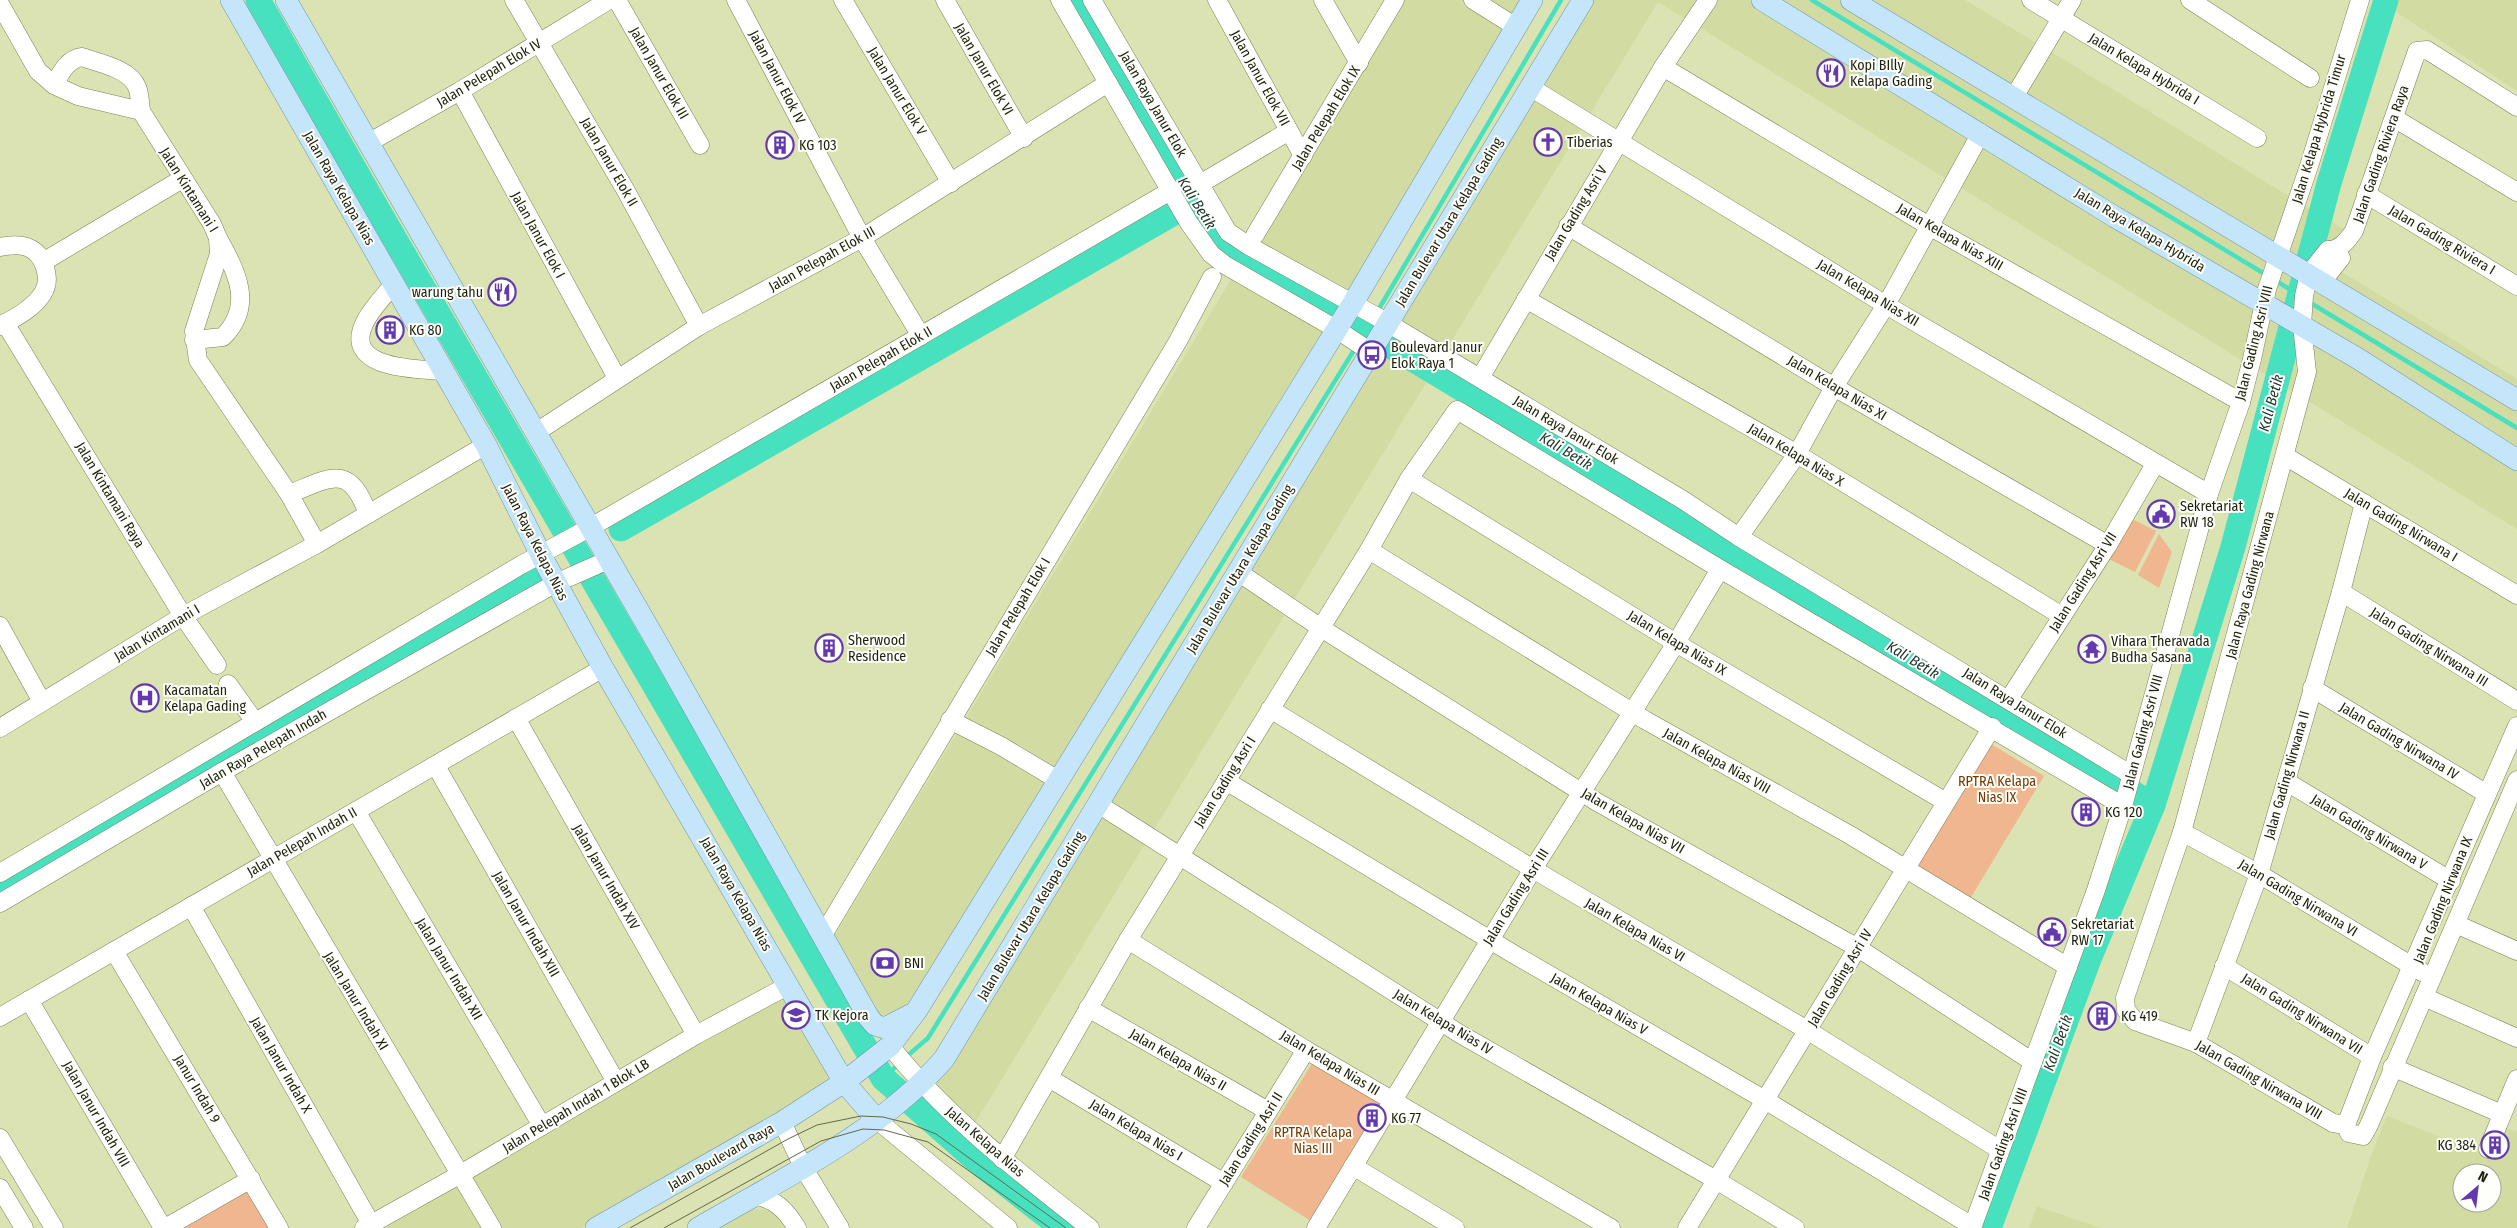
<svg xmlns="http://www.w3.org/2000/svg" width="2517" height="1228" font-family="'Fira Sans Condensed',sans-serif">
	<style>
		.built { fill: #d2dba2; fill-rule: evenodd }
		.green { fill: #f0b68f }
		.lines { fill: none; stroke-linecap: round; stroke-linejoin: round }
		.stream { stroke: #48e1c0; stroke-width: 4.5 }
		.river { stroke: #48e1c0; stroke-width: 25 }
		.minor-casing { stroke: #7c8255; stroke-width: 19 }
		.major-casing { stroke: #7195a4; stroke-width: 22 }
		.minor { stroke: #fff; stroke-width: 18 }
		.major { stroke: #c5e6fa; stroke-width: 21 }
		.tram { stroke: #64684a; stroke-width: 1 }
		.labels { text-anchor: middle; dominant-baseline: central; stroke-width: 4; stroke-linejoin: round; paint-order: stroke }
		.poi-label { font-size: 14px; fill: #1d1f0d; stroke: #fefffa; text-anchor: start }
		.street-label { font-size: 14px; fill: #1d1f0d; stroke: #fefffa }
		.park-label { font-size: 14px; fill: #733904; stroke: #fefffa }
		.water-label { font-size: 15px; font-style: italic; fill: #1a332c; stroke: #fefffa }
	</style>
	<rect width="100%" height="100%" fill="#dbe3b2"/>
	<g class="built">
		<polygon points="1401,0 1528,0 1347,299 1254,245"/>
		<polygon points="1588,0 1965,0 2345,230 2337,269 2517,379 2517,529 1658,2 975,1123 933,1087"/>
		<polygon points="2396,0 2517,0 2517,91 2393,10"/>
		<polygon points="1233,276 1327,332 915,1006 883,1041 832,940"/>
		<polygon points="789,983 842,1077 581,1228 364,1228"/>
		<path d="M2387,1116L2491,1157L2504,1127L2517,1132V1228H2347L2372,1153ZM2462,1173H2492V1203H2462Z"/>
		<polygon points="2037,1206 2100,1228 2029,1228"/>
		<polygon points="758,1209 766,1210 774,1214 785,1228 718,1228 749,1210"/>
	</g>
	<g class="green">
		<polygon points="2132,519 2156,531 2135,572 2109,559"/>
		<polygon points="2159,534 2172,552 2159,588 2138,575"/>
		<polygon points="1986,741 2044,776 1970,899 1912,865"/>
		<polygon points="1315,1059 1385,1103 1311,1221 1241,1177"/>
		<polygon points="244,1187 270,1228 169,1228"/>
	</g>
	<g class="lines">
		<g class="stream">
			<polyline points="1812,0 2268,276"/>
			<polyline points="2275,280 2300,296"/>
			<polyline points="2309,302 2517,428"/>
			<polyline points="1377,312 1561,0"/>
			<polyline points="1360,340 1373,319"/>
			<polyline points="906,1057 928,1038 1356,347"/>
			<polyline points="883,1078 900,1063"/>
		</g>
		<g class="river">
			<polyline points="258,0 375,205 883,1078 984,1167 1062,1228"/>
			<polyline points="1079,0 1209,226 1228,248 2153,805"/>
			<polyline points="621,529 1195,201"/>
			<polyline points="0,890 533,579"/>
			<polyline points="1989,1228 2089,959 2153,805 2233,547 2329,183 2386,0"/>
		</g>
		<g class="minor-casing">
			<g id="minor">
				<polyline points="514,0 626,191 699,326"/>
				<polyline points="617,0 700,145"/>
				<polyline points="736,0 862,238 921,336"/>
				<polyline points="843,0 951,183"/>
				<polyline points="945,0 1024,138"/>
				<polyline points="1060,0 1189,223 1211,254 1225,265 1336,329 1371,352"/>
				<polyline points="1092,0 1228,232 1249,246 1381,319 1683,500 1739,537 2130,774"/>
				<polyline points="1217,0 1303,156"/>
				<polyline points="1323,0 1359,63"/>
				<polyline points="1473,0 1516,27"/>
				<polyline points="2031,0 2257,138"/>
				<polyline points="2190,0 2310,78"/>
				<polyline points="0,4 38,71 54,85 78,96 141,111 212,224 218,238 219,254 194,331 198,360 289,494 317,544"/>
				<polyline points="1663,67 1929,226 2241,402"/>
				<path d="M54,85C61,73 67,59 82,57C99,63 130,69 137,87C140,94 140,104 141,111"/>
				<polyline points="1530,87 1886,305 2209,494"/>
				<polyline points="460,91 617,378"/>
				<polyline points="2014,97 2072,0"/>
				<polyline points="2394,118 2517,192"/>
				<polyline points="368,143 460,91 609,0"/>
				<polyline points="1200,184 1289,131"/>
				<polyline points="2366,194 2517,286"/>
				<polyline points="1568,226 1834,387 2108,545"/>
				<polyline points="1255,235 1395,0"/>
				<path d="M0,247C9,245 18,244 27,247C44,253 52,278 43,293C34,308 15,318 0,326"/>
				<polyline points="43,262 182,179"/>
				<polyline points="2322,282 2341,258 2336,250"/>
				<path d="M394,284C384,296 370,310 364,324C343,370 418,369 444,371"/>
				<polyline points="1526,299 1797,454 2062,616"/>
				<polyline points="5,323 183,616 217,665"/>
				<path d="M194,340L223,337C255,305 236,271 218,238"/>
				<polyline points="1480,378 1663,67 1708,0"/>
				<polyline points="535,433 699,326 862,238 1108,83"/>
				<polyline points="2285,456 2517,595"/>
				<polyline points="1409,479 1676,643 1946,802"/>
				<path d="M289,494C330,478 349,462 368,514"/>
				<polyline points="1739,537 1797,454 1834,387 1886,305 1981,133"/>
				<polyline points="1369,550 1645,720 1850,835 2068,967"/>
				<polyline points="1238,572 1321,628 1597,802 1858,948 2033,1062"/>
				<polyline points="2341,592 2517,701"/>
				<polyline points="0,626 42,702"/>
				<polyline points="228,684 255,722"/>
				<polyline points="2312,688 2487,794"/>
				<polyline points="2009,699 2108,545 2155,464"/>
				<polyline points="1270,709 1548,878 1807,1030 2000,1150"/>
				<polyline points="516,718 696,1035"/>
				<polyline points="950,720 1001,746 1058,780"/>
				<polyline points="0,728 183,616 317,544 486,445"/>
				<polyline points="436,766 616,1082"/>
				<polyline points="222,772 492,1228"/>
				<polyline points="1226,781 1510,952 1765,1100 1972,1226"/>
				<polyline points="2287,782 2451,881"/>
				<polyline points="1098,804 1460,1034 1716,1180 1795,1228"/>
				<polyline points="356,811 542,1126"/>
				<polyline points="2182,832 2259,874 2422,972"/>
				<polyline points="0,873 521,565 598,523 1172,190"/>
				<polyline points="0,903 222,772 556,583 608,560"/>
				<polyline points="191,906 371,1224"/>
				<polyline points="2456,924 2517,951"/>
				<polyline points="823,935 1178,341 1212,277"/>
				<polyline points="1128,940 1306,1050 1611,1228"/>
				<polyline points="114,951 279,1228"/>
				<polyline points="2224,966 2372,1057 2517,726"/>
				<polyline points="2424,997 2517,1038"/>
				<polyline points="29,1000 163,1228"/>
				<polyline points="1088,1008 1268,1111"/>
				<polyline points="0,1017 603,668"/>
				<polyline points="2196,1043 2259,874 2341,592 2364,503"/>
				<path d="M890,1046C947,1117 1018,1172 1090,1228"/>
				<polyline points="2372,1057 2346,1125 2349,1133 2363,1136 2369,1125 2517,780"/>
				<polyline points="2392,1067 2502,1114"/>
				<polyline points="1049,1078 1224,1183"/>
				<polyline points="877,1120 1008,1228"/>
				<polyline points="782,1122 803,1167 840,1228"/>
				<path d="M2346,1125L2333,1123L2196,1043L2135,1021L2126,1010L2125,998L2182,832L2307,372L2302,325L2304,296L2309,274L2328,250C2340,250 2347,241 2354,231L2417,51L2427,50L2517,107"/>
				<polyline points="0,1138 54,1228"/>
				<polyline points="2488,1149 2517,1079"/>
				<polyline points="1002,1159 1128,940 1369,550 1409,479 1457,410 1720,569 2123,806"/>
				<polyline points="1353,1166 1455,1228"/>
				<polyline points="0,1188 24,1228"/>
				<path d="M754,1195C776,1200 785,1209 797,1228"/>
				<polyline points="165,1228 251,1179"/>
				<polyline points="364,1228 459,1175 696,1035 789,985"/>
				<polyline points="1196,1228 1306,1050"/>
				<polyline points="1316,1228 1533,869 1676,643 1720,569"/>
				<polyline points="1687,1228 1992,727"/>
				<polyline points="1972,1228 2096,890 2123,806 2209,494 2241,402 2252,359 2267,289 2309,166 2360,0"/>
			</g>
		</g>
		<g class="major-casing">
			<g id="major">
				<polyline points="231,0 486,445 543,559 603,668 844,1082 877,1120"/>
				<polyline points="286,0 659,646 869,1018 875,1025 885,1028 910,1015"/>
				<polyline points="1762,0 2115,217 2357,358 2517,460"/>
				<polyline points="1851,0 2517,400"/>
				<polyline points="596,1228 782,1122 844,1082 890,1046 917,1010 1353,303 1532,0"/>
				<path d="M698,1228C783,1178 878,1134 944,1059L1583,0"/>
			</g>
		</g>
		<use href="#minor" class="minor"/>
		<use href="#major" class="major"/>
		<g class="tram">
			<polyline points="630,1228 788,1139 817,1125 861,1116 883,1117 911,1124 936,1134 1066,1228"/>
			<polyline points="664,1228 821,1141 863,1129 884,1130 928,1142 1050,1228"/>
		</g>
	</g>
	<defs>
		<g id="restaurant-ring" transform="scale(1.4375)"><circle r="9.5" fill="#fefffa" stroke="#6439b0" stroke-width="1.5"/><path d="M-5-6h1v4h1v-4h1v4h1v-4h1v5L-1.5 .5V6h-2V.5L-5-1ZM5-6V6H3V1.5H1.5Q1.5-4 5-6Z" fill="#6439b0"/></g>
		<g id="church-ring" transform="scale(1.4375)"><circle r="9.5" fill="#fefffa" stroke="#6439b0" stroke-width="1.5"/><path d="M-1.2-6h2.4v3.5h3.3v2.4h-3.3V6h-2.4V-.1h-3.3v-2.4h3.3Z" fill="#6439b0"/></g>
		<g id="building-ring" transform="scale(1.4375)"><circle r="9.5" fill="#fefffa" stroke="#6439b0" stroke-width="1.5"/><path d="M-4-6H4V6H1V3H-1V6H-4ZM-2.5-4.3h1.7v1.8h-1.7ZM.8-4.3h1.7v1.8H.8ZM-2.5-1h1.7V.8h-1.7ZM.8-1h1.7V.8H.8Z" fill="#6439b0"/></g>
		<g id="bus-ring" transform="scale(1.4375)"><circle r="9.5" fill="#fefffa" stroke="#6439b0" stroke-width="1.5"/><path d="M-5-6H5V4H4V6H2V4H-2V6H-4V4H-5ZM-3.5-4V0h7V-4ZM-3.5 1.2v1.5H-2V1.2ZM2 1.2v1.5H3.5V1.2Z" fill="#6439b0"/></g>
		<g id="civic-ring" transform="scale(1.4375)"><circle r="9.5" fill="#fefffa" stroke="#6439b0" stroke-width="1.5"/><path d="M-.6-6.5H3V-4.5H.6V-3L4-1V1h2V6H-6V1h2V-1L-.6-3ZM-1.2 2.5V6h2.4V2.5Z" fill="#6439b0"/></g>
		<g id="temple-ring" transform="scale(1.4375)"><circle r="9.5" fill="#fefffa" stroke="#6439b0" stroke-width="1.5"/><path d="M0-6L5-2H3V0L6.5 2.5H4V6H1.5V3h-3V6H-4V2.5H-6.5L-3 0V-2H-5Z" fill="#6439b0"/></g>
		<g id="hospital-ring" transform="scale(1.4375)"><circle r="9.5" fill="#fefffa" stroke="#6439b0" stroke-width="1.5"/><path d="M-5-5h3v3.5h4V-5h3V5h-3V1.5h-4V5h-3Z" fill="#6439b0"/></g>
		<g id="bank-ring" transform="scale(1.4375)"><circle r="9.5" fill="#fefffa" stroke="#6439b0" stroke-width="1.5"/><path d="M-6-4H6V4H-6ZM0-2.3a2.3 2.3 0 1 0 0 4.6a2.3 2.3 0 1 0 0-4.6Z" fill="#6439b0"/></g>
		<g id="school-ring" transform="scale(1.4375)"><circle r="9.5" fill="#fefffa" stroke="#6439b0" stroke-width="1.5"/><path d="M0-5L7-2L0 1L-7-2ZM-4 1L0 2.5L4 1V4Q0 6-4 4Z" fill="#6439b0"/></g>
	</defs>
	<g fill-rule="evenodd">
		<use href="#restaurant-ring" x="1831" y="73"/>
		<use href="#church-ring" x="1548" y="142"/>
		<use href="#building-ring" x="780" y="145"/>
		<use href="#restaurant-ring" x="502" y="292"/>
		<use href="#building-ring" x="390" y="330"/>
		<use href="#bus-ring" x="1372" y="355"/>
		<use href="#civic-ring" x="2161" y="514"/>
		<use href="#building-ring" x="829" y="648"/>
		<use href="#temple-ring" x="2092" y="649"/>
		<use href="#hospital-ring" x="145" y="698"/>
		<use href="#building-ring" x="2086" y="812"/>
		<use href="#civic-ring" x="2052" y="932"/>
		<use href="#bank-ring" x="885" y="963"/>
		<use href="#school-ring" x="796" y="1015"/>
		<use href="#building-ring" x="2102" y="1016"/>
		<use href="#building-ring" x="1372" y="1118"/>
		<use href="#building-ring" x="2495" y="1145"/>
	</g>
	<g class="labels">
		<g class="poi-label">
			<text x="1850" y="65">Kopi BIlly<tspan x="1850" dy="16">Kelapa Gading</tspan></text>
			<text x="1567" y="142">Tiberias</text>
			<text x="799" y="145">KG 103</text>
			<text x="483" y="292" text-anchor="end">warung tahu</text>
			<text x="409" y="330">KG 80</text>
			<text x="1391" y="347">Boulevard Janur<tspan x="1391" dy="16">Elok Raya 1</tspan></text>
			<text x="2180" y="506">Sekretariat<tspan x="2180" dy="16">RW 18</tspan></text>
			<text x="848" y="640">Sherwood<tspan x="848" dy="16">Residence</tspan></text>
			<text x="2111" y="641">Vihara Theravada<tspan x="2111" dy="16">Budha Sasana</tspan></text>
			<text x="164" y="690">Kacamatan<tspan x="164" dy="16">Kelapa Gading</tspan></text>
			<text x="2105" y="812">KG 120</text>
			<text x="2071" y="924">Sekretariat<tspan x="2071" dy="16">RW 17</tspan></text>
			<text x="904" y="963">BNI</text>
			<text x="815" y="1015">TK Kejora</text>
			<text x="2121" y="1016">KG 419</text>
			<text x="1391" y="1118">KG 77</text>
			<text x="2476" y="1145" text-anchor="end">KG 384</text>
		</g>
		<g class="street-label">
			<text transform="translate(984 69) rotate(60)">Jalan Janur Elok VI</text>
			<text transform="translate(2144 69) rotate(31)">Jalan Kelapa Hybrida I</text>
			<text transform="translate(489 73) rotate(-31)">Jalan Pelepah Elok IV</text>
			<text transform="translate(659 73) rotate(60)">Jalan Janur Elok III</text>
			<text transform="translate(777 77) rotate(62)">Jalan Janur Elok IV</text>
			<text transform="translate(1260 78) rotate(61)">Jalan Janur Elok VII</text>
			<text transform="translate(897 91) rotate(59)">Jalan Janur Elok V</text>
			<text transform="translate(1153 104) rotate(60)">Jalan Raya Janur Elok</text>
			<text transform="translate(1326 118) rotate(-59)">Jalan Pelepah Elok IX</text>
			<text transform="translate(2319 129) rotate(-73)">Jalan Kelapa Hybrida Timur</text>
			<text transform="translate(2381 154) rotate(-71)">Jalan Gading Riviera Raya</text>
			<text transform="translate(609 162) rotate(60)">Jalan Janur Elok II</text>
			<text transform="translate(339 188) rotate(60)">Jalan Raya Kelapa Nias</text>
			<text transform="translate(189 190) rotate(58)">Jalan Kintamani I</text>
			<text transform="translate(1576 213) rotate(-59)">Jalan Gading Asri V</text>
			<text transform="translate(1449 222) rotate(-59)">Jalan Bulevar Utara Kelapa Gading</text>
			<text transform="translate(2140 230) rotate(31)">Jalan Raya Kelapa Hybrida</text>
			<text transform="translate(538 235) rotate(61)">Jalan Janur Elok I</text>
			<text transform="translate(1950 237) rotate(30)">Jalan Kelapa Nias XIII</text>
			<text transform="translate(2442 240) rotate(31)">Jalan Gading Riviera I</text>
			<text transform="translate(822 259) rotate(-29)">Jalan Pelepah Elok III</text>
			<text transform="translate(1868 293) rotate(31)">Jalan Kelapa Nias XII</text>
			<text transform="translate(2254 343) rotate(-76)">Jalan Gading Asri VIII</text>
			<text transform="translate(881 359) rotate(-30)">Jalan Pelepah Elok II</text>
			<text transform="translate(1837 388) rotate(31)">Jalan Kelapa Nias XI</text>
			<text transform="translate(1566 430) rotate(31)">Jalan Raya Janur Elok</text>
			<text transform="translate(1796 455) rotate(31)">Jalan Kelapa Nias X</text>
			<text transform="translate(110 495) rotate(59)">Jalan Kintamani Raya</text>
			<text transform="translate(2401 525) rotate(31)">Jalan Gading Nirwana I</text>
			<text transform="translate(535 542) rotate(63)">Jalan Raya Kelapa Nias</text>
			<text transform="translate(1240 569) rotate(-59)">Jalan Bulevar Utara Kelapa Gading</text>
			<text transform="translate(2083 582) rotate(-58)">Jalan Gading Asri VII</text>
			<text transform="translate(2250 585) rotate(-75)">Jalan Raya Gading Nirwana</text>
			<text transform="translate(1018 607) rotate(-59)">Jalan Pelepah Elok I</text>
			<text transform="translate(157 633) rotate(-31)">Jalan Kintamani I</text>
			<text transform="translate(1677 643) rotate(31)">Jalan Kelapa Nias IX</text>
			<text transform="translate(2429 647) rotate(32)">Jalan Gading Nirwana III</text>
			<text transform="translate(2015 703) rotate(32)">Jalan Raya Janur Elok</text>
			<text transform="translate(2143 732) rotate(-75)">Jalan Gading Asri VIII</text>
			<text transform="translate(2399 741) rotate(31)">Jalan Gading Nirwana IV</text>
			<text transform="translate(263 749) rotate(-30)">Jalan Raya Pelepah Indah</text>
			<text transform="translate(1717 761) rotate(29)">Jalan Kelapa Nias VIII</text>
			<text transform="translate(2287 775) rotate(-74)">Jalan Gading Nirwana II</text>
			<text transform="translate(1225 782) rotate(-58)">Jalan Gading Asri I</text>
			<text transform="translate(1633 821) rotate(30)">Jalan Kelapa Nias VII</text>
			<text transform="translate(2369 832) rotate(31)">Jalan Gading Nirwana V</text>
			<text transform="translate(302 842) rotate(-30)">Jalan Pelepah Indah II</text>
			<text transform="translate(606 877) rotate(60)">Jalan Janur Indah XIV</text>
			<text transform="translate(736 894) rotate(60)">Jalan Raya Kelapa Nias</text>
			<text transform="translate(1516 897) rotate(-58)">Jalan Gading Asri III</text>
			<text transform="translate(2298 898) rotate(31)">Jalan Gading Nirwana VI</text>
			<text transform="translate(2443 900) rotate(-68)">Jalan Gading Nirwana IX</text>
			<text transform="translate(1031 916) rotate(-59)">Jalan Bulevar Utara Kelapa Gading</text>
			<text transform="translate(526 924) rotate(60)">Jalan Janur Indah XIII</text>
			<text transform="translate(1635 930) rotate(30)">Jalan Kelapa Nias VI</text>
			<text transform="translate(449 969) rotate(59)">Jalan Janur Indah XII</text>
			<text transform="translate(1840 978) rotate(-59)">Jalan Gading Asri IV</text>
			<text transform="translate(356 1001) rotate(59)">Jalan Janur Indah XI</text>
			<text transform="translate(1599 1004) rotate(30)">Jalan Kelapa Nias V</text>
			<text transform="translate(2302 1014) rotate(32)">Jalan Gading Nirwana VII</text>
			<text transform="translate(1443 1022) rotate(31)">Jalan Kelapa Nias IV</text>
			<text transform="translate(1178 1060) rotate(30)">Jalan Kelapa Nias II</text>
			<text transform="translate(1330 1063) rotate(31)">Jalan Kelapa Nias III</text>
			<text transform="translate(281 1065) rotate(60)">Jalan Janur Indah X</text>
			<text transform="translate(2259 1080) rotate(30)">Jalan Gading Nirwana VIII</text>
			<text transform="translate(197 1089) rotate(59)">Janur Indah 9</text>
			<text transform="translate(576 1106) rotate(-31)">Jalan Pelepah Indah 1 Blok LB</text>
			<text transform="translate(96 1114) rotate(60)">Jalan Janur Indah VIII</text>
			<text transform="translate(1136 1130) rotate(31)">Jalan Kelapa Nias I</text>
			<text transform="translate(1251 1139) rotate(-58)">Jalan Gading Asri II</text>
			<text transform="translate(985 1142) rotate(41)">Jalan Kelapa Nias</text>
			<text transform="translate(2003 1144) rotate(-70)">Jalan Gading Asri VIII</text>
			<text transform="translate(721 1157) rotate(-30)">Jalan Boulevard Raya</text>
		</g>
		<g class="park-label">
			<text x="1997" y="781">RPTRA Kelapa<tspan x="1997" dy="16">Nias IX</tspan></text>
			<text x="1313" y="1132">RPTRA Kelapa<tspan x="1313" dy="16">Nias III</tspan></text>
		</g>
		<g class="water-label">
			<text transform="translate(1197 203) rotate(58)">Kali Betik</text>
			<text transform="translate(2271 403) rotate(-75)">Kali Betik</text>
			<text transform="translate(1566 451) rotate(31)">Kali Betik</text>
			<text transform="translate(1913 660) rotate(31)">Kali Betik</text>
			<text transform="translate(2058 1043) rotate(-70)">Kali Betik</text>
		</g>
	</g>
	<g transform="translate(2477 1188) rotate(28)"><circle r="24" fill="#fefffa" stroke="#a4a59b"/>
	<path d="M0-4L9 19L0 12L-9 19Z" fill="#6439b0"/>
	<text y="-8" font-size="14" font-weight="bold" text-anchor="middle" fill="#1d1f0d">N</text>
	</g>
</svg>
